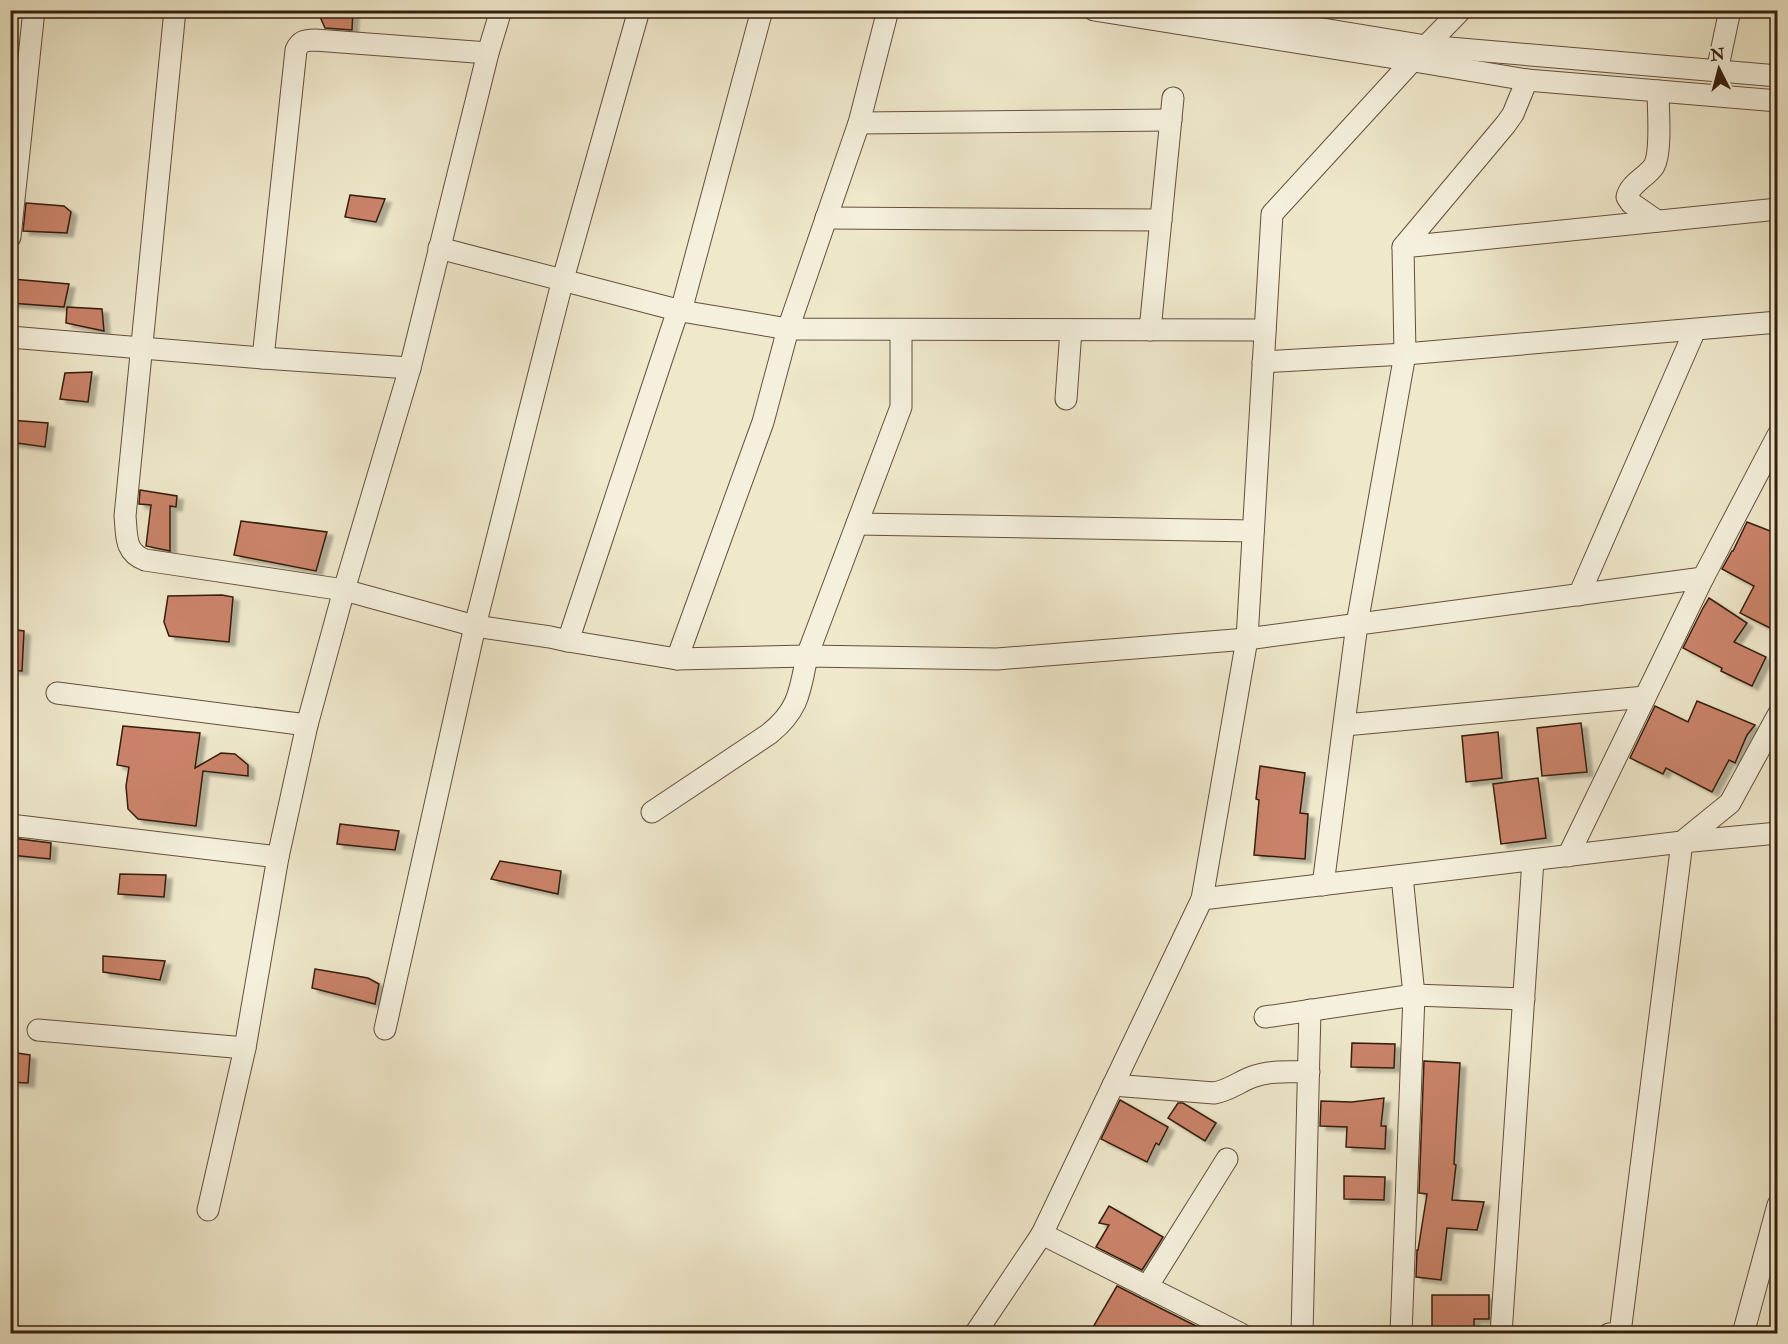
<svg xmlns="http://www.w3.org/2000/svg" width="1788" height="1344" font-family="'IM FELL Double Pica',serif">
	<style>
		.building { fill: #ca836a; stroke: #341e0c; stroke-width: 1.5; filter: url(#shadow) }
		.lines { fill: none; stroke-linecap: round; stroke-linejoin: round }
		.street-casing { stroke: #63503c; stroke-width: 23 }
		.street { stroke: #f5f0dd; stroke-width: 21 }
	</style>
	<defs>
		<filter id="shadow"><feDropShadow dx="6" dy="4" stdDeviation="1.5" flood-color="#0004"/></filter>
	</defs>
	<rect width="100%" height="100%" fill="#efe8cb"/>
	<filter id="stains"><feTurbulence type="fractalNoise" baseFrequency=".00333" numOctaves="4"/><feColorMatrix values="0 0 0 0 .2 0 0 0 0 .09 0 0 0 0 .02 0 0 0 .5 -.17"/></filter>
	<radialGradient id="worn" r=".72"><stop offset=".6" stop-color="#630" stop-opacity="0"/><stop offset="1" stop-color="#630" stop-opacity=".3"/></radialGradient>
	<g class="building">
		<polygon points="317,10 353,10 352,30 325,28"/>
		<polygon points="350,195 385,199 376,222 345,217"/>
		<polygon points="26,203 64,206 71,212 67,233 23,231"/>
		<polygon points="12,279 69,284 64,307 10,303 10,287"/>
		<polygon points="67,307 102,309 104,331 66,323"/>
		<polygon points="92,372 88,402 60,399 65,373"/>
		<polygon points="10,420 48,423 45,447 10,442"/>
		<polygon points="140,490 177,496 176,507 170,506 170,551 146,546 151,505 139,504"/>
		<polygon points="241,521 327,532 316,571 234,555"/>
		<polygon points="1747,522 1778,534 1778,632 1740,613 1754,586 1722,569 1732,551 1733,551"/>
		<polygon points="222,595 233,597 229,642 169,636 164,622 168,596"/>
		<polygon points="1709,598 1747,623 1734,642 1766,657 1752,686 1721,671 1722,668 1683,648 1703,608"/>
		<polygon points="10,629 24,631 22,671 10,670"/>
		<polygon points="1697,701 1755,725 1747,735 1735,763 1729,760 1712,792 1666,768 1663,774 1630,758 1655,706 1688,722"/>
		<polygon points="1581,723 1587,772 1542,776 1537,728"/>
		<polygon points="123,726 200,733 195,768 221,753 235,754 248,765 248,776 203,771 196,826 138,819 128,809 126,786 129,767 117,765"/>
		<polygon points="1498,732 1502,778 1466,782 1462,736"/>
		<polygon points="1260,766 1305,773 1300,813 1308,814 1305,859 1254,855 1259,800 1256,799"/>
		<polygon points="1538,778 1546,838 1501,844 1493,784"/>
		<polygon points="340,824 399,831 395,850 337,844"/>
		<polygon points="12,838 51,843 50,859 10,855"/>
		<polygon points="500,861 561,871 558,894 491,879"/>
		<polygon points="120,874 166,875 164,897 118,894"/>
		<polygon points="103,956 165,961 160,980 103,972"/>
		<polygon points="315,969 368,978 379,984 375,1004 312,988"/>
		<polygon points="1352,1043 1395,1044 1394,1068 1351,1067"/>
		<polygon points="10,1052 30,1055 28,1083 10,1082"/>
		<polygon points="1424,1061 1460,1063 1454,1164 1456,1165 1452,1200 1484,1202 1477,1230 1447,1228 1441,1280 1416,1277 1417,1250 1418,1250 1427,1194 1419,1193"/>
		<polygon points="1384,1098 1381,1126 1386,1126 1385,1149 1346,1147 1347,1127 1320,1126 1321,1101 1352,1102"/>
		<polygon points="1120,1100 1168,1127 1159,1145 1156,1143 1147,1162 1101,1139"/>
		<polygon points="1178,1103 1183,1103 1216,1123 1205,1141 1168,1118"/>
		<polygon points="1344,1176 1385,1177 1384,1200 1344,1199"/>
		<polygon points="1109,1206 1163,1237 1142,1270 1096,1247 1109,1225 1099,1223"/>
		<polygon points="1117,1286 1162,1309 1212,1334 1089,1334"/>
		<polygon points="1432,1295 1489,1295 1489,1319 1474,1319 1474,1334 1432,1334"/>
	</g>
	<g class="lines">
		<g class="street-casing">
			<g id="street">
				<path d="M175,10L125,516C127,535 124,552 145,560L344,590L475,626L550,637L568,641L677,659L807,656L997,659L1247,639L1703,578"/>
				<polyline points="1094,10 1414,61 1527,80 1778,101"/>
				<polyline points="1207,10 1426,46 1778,76"/>
				<polyline points="1717,71 1730,10"/>
				<polyline points="859,123 1171,120"/>
				<polyline points="826,218 1161,220"/>
				<path d="M1657,221L1631,203L1627,197C1630,183 1647,177 1654,166C1662,152 1658,108 1658,91"/>
				<polyline points="10,237 34,10"/>
				<polyline points="1403,247 1506,124 1513,114 1527,80"/>
				<polyline points="439,248 681,311 788,329 1265,330"/>
				<polyline points="681,311 762,10"/>
				<polyline points="1150,330 1173,98"/>
				<polyline points="10,337 263,358 410,368"/>
				<path d="M263,358L296,50C300,41 305,40 315,40L488,53"/>
				<polyline points="1263,362 1405,354 1778,322"/>
				<polyline points="1066,399 1071,330"/>
				<polyline points="857,524 1253,531"/>
				<polyline points="1579,595 1695,330"/>
				<polyline points="568,641 678,310"/>
				<polyline points="677,659 763,422 788,329 859,123 888,10"/>
				<polyline points="57,693 307,725"/>
				<polyline points="1345,725 1645,697"/>
				<path d="M652,812L769,734C799,710 800,691 807,656L901,407V330"/>
				<polyline points="10,825 278,857"/>
				<polyline points="1568,856 1703,578 1778,435"/>
				<polyline points="1323,885 1357,624 1405,354 1403,247 1778,209"/>
				<polyline points="1202,899 1682,842 1730,803 1778,715"/>
				<polyline points="1265,1017 1414,995 1524,999"/>
				<polyline points="385,1029 475,626 563,279 639,10"/>
				<polyline points="38,1030 245,1048"/>
				<path d="M1113,1085L1214,1093C1228,1091 1239,1082 1252,1077C1270,1070 1290,1072 1309,1072"/>
				<polyline points="208,1210 245,1048 278,857 307,725 344,590 410,368 488,53 501,10"/>
				<polyline points="1042,1234 1241,1334"/>
				<polyline points="1147,1287 1227,1159"/>
				<polyline points="975,1334 1042,1234 1202,899 1247,639 1272,214 1426,46 1461,10"/>
				<polyline points="1302,1334 1310,1010"/>
				<polyline points="1401,1334 1414,995 1402,876"/>
				<polyline points="1501,1334 1533,860"/>
				<polyline points="1609,1334 1620,1333 1682,842 1778,833"/>
				<polyline points="1743,1334 1778,1205"/>
			</g>
		</g>
		<use href="#street" class="street"/>
	</g>
	<rect width="1788" height="1344" fill="none" stroke="#efe8cb" stroke-width="36"/>
	<rect x="12" y="12" width="1764" height="1320" fill="none" stroke="#341e0c" stroke-width="3"/>
	<rect x="18" y="18" width="1752" height="1308" fill="none" stroke="#341e0c" stroke-width="1.5"/>
	<g transform="translate(1719 69) rotate(354)" stroke="#f5f0dd" stroke-width="4.5" paint-order="stroke">
	<path d="M0-4.5L10 22L0 15L-10 22Z" fill="#341e0c"/>
	<text y="-9" font-size="16" font-weight="bold" text-anchor="middle" fill="#341e0c">N</text>
	</g>
	<rect width="100%" height="100%" filter="url(#stains)"/>
	<rect width="100%" height="100%" fill="url(#worn)"/>
</svg>
